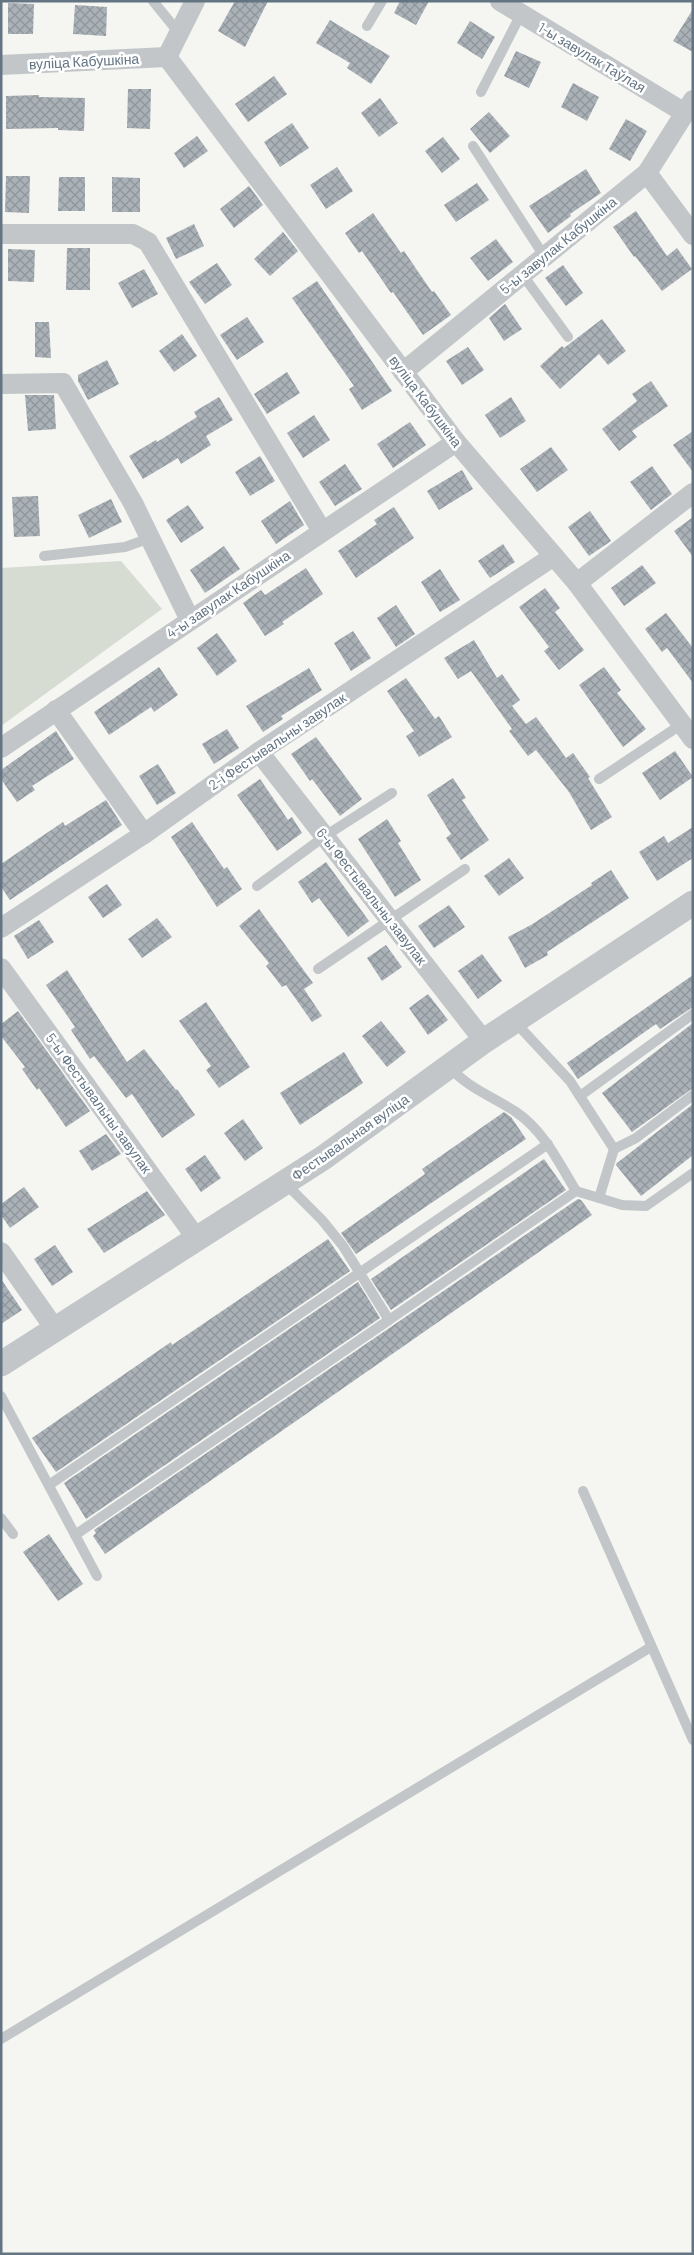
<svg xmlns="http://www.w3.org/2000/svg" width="694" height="2255" font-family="Barlow,sans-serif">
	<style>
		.park { fill: #d6dcd2 }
		.building { fill: url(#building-cross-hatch) }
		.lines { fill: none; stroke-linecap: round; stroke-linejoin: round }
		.service { stroke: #c2c6c9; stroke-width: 10 }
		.minor { stroke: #c2c6c9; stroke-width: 20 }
		.tertiary { stroke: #c2c6c9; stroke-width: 25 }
		.labels { text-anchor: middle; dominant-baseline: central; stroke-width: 5; stroke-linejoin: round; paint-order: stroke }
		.street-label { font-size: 14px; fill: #637483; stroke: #fff }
	</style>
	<defs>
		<pattern id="building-cross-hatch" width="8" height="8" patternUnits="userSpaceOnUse" patternTransform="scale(1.25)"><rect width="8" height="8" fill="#aab2b8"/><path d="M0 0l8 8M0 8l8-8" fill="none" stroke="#8e959b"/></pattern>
	</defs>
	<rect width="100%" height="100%" fill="#f5f5f1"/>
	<polygon class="park" points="121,561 162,609 1,726 1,568"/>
	<g class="building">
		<polygon points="235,1 268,1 245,47 218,31"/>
		<polygon points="400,1 429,1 416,25 394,13"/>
		<polygon points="8,3 34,4 33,34 8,34"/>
		<polygon points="75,5 107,7 106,36 73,34"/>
		<polygon points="693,9 693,52 673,41"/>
		<polygon points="330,20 390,56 371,84 347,68 350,63 316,43"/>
		<polygon points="470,21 495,37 482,59 457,43"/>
		<polygon points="516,51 541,62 529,88 504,76"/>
		<polygon points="274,76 287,94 248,122 235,104"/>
		<polygon points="573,83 599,97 587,121 561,107"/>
		<polygon points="128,89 151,89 150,129 127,128"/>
		<polygon points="39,95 39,97 85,98 84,131 58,130 58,128 6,129 6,96"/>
		<polygon points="380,98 398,123 379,137 361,113"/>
		<polygon points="489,112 510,136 490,153 470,129"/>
		<polygon points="626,119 647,131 630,161 609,149"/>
		<polygon points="292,123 309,148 280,167 264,142"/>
		<polygon points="197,136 208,151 184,168 174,153"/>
		<polygon points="443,137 460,159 442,173 425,151"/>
		<polygon points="337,167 353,191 326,209 310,185"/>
		<polygon points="586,169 601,193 570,214 571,216 548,233 529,206"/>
		<polygon points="6,176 30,176 29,213 5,212"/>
		<polygon points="59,177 85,177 85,211 58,211"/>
		<polygon points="112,177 140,178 140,212 112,212"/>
		<polygon points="477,183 489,200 456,222 444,205"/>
		<polygon points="249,186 263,205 234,228 220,209"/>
		<polygon points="636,211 667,256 677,248 692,269 662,291 635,256 634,257 613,227"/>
		<polygon points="373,213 401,253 404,251 432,292 434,291 451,315 423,335 393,292 391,293 362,251 359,253 345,233"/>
		<polygon points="194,224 204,246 176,259 166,238"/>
		<polygon points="283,232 298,251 270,276 254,259"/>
		<polygon points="496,239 513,262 488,281 470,258"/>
		<polygon points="67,248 90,248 90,290 66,290"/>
		<polygon points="8,249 35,250 34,282 8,281"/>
		<polygon points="217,263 232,285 205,304 189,282"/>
		<polygon points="563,265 583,293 566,306 545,278"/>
		<polygon points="144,269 158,294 132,308 118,283"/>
		<polygon points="317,281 392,391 362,410 349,389 354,386 292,298"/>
		<polygon points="505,304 522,329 504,341 489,318"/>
		<polygon points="247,317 264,342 237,360 220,335"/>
		<polygon points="602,319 626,351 608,365 599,354 560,389 540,366 562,346 564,348"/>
		<polygon points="35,322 49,322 51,358 35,357"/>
		<polygon points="182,334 197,356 174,372 159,351"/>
		<polygon points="468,347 484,370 462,385 446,361"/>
		<polygon points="107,360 119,384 88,400 78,381 78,375"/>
		<polygon points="287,372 300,393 267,414 254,394"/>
		<polygon points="651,381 668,406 632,431 637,437 619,451 602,429 637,401 632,394"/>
		<polygon points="25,395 54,395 56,429 28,431"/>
		<polygon points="219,397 233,420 206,436 211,445 181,464 178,458 143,479 129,456 156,440 157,442 197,417 194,412"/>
		<polygon points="511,397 526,421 500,438 485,415"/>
		<polygon points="314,415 330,440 303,458 287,433"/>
		<polygon points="410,422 426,445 393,468 377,444"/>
		<polygon points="693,431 693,472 673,445"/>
		<polygon points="551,447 568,470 537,492 520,469"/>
		<polygon points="260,456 275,481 250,496 235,472"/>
		<polygon points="345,464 362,489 335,506 319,482"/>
		<polygon points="652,466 672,494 651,510 630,482"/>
		<polygon points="462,470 473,489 439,510 427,491"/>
		<polygon points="38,496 40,536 14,537 12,497"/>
		<polygon points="111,499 122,522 89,538 78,515"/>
		<polygon points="290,501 304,525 276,544 261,521"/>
		<polygon points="188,505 204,528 181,543 166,520"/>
		<polygon points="394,507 414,538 356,578 338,551 377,524 374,520"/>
		<polygon points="590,511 611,541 589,556 568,527"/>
		<polygon points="693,517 693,557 674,531"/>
		<polygon points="503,544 515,562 490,578 478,561"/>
		<polygon points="224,546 240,569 205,593 190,570"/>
		<polygon points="642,565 656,583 624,606 611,588"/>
		<polygon points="306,568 323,594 282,622 284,624 265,636 243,603 261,590 265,595"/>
		<polygon points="440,569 460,600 440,612 421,582"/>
		<polygon points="545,588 560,608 555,612 584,650 559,670 544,651 549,647 519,607"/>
		<polygon points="396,605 415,634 396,647 377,618"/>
		<polygon points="666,613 693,648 693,683 667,648 662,652 645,629"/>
		<polygon points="353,631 371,658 351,671 334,643"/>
		<polygon points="217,633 237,661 217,676 197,648"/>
		<polygon points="474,640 497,678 502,674 520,700 512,706 526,724 536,717 566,758 573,753 590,777 588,778 612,817 591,830 569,792 536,750 528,756 509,731 512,729 471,671 458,679 444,658"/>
		<polygon points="159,667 178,695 154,712 151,707 109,735 94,712"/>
		<polygon points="604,667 621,690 617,693 646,729 623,747 579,685"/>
		<polygon points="309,668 322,690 281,716 283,719 263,732 246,706"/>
		<polygon points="406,678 435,719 439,716 452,737 419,757 406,736 414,731 387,691"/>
		<polygon points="227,729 239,748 214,764 202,744"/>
		<polygon points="56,731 74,759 32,786 35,790 17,802 1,779 1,770"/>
		<polygon points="316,737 362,799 340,816 312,779 310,781 291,754"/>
		<polygon points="675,751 693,777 660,800 642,773"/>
		<polygon points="158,764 176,793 157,805 139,776"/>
		<polygon points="453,778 466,798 462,800 489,840 461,860 446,838 451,834 427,795"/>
		<polygon points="260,779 288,820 292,817 302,833 277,851 237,795"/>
		<polygon points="106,800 122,825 10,900 1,887 1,864 63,822 65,826"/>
		<polygon points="387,819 401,841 398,843 421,880 395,897 358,839"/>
		<polygon points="192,822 224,869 227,867 242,889 217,907 171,837"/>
		<polygon points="693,827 693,858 657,881 639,852 664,836 668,843"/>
		<polygon points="509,858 524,878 499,896 484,876"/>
		<polygon points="326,862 369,921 348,937 319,898 312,903 298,882"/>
		<polygon points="611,870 629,898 547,952 548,955 525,968 508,937 531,925 592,885 591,883"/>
		<polygon points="107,884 122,905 103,918 88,897"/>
		<polygon points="449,905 465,927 434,948 418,926"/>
		<polygon points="259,909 313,983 304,989 322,1016 312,1022 286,985 282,987 266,966 269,963 239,926"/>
		<polygon points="157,918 172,937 142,958 128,939"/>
		<polygon points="39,920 54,942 28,959 14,936"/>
		<polygon points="386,945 402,967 382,981 367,958"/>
		<polygon points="482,954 502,981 478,999 458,971"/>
		<polygon points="67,970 127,1062 144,1049 176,1090 177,1089 195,1115 162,1138 132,1094 126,1098 94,1056 90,1059 71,1030 75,1027 46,985"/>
		<polygon points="693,975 693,1007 660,1029 656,1024 578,1079 567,1063"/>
		<polygon points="428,994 448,1020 428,1035 409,1008"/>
		<polygon points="206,1002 250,1067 219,1088 206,1070 211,1066 179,1021"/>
		<polygon points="18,1011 90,1111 66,1127 39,1088 37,1090 22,1069 25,1067 1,1036 1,1024"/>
		<polygon points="381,1021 406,1052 387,1067 362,1036"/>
		<polygon points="693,1023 693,1088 632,1132 602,1093"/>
		<polygon points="344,1052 363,1083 300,1125 280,1093"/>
		<polygon points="693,1104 693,1155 641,1196 616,1165 617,1163"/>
		<polygon points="504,1112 511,1117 526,1139 356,1254 341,1233 425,1174 422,1169"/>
		<polygon points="243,1119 263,1148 245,1161 224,1133"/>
		<polygon points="106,1134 121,1154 92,1171 79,1151"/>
		<polygon points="205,1155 221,1178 201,1192 185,1169"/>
		<polygon points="544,1159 566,1190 391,1310 371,1279"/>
		<polygon points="24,1187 39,1207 10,1228 1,1215 1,1204"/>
		<polygon points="147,1191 165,1215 104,1253 87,1229"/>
		<polygon points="578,1199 581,1200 592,1215 105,1554 93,1536 96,1533 94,1530"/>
		<polygon points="328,1239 350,1271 56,1472 32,1438 171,1342 172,1345"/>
		<polygon points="55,1245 73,1272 52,1286 34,1259"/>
		<polygon points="1,1279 22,1310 1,1324"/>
		<polygon points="358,1282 380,1318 86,1519 64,1483"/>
		<polygon points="49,1534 83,1584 58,1601 23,1552"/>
	</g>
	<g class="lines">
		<g class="service">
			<polyline points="153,1 179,33"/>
			<polyline points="367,26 382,1"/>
			<polyline points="481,92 521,14"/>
			<polyline points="473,146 544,256"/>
			<polyline points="522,274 568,337"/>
			<polyline points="44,556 125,547 150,538"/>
			<polyline points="599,779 682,724"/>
			<polyline points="257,886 325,836 392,793"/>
			<polyline points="318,969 465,869"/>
			<polyline points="515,1022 570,1081 614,1149 636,1138 693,1095"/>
			<polyline points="580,1096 693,1014"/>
			<path d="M285,1183L322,1220L343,1246L389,1320L576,1191C559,1163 544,1131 516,1112C494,1097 467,1088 450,1067"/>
			<polyline points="576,1191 622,1205 646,1206 693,1173"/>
			<polyline points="599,1198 614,1149"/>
			<polyline points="1,1396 97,1576"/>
			<polyline points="49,1485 548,1144"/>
			<polyline points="583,1491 693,1740"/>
			<polyline points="1,1518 13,1534"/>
			<polyline points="75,1535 389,1320"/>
			<polyline points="1,2039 651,1647"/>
		</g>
		<g class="minor">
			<polyline points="500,1 685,113"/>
			<polyline points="167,57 456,442 577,583 693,739"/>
			<polyline points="167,57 195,1"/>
			<polyline points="1,65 167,57"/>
			<polyline points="647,173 693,235"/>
			<polyline points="1,234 133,234 148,242 322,531"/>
			<polyline points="403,372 647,173 693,100"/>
			<polyline points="1,384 63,383 133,503 190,620"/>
			<polyline points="577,583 693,493"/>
			<polyline points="56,710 144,834"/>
			<polyline points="1,748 456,442"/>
			<polyline points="259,752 484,1041"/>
			<polyline points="1,928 144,834 259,752 554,556"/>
			<polyline points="1,968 197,1239"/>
			<polyline points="1,1252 55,1329"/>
		</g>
		<polyline class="tertiary" points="1,1364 323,1158 484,1041 693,903"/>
	</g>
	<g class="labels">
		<g class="street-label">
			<text transform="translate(592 57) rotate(31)">1-ы завулак Таўлая</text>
			<text transform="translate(84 61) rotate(-3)">вуліца Кабушкіна</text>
			<text transform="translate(558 245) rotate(-39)">5-ы завулак Кабушкіна</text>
			<text transform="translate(426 401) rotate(53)">вуліца Кабушкіна</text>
			<text transform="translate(228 594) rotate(-34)">4-ы завулак Кабушкіна</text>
			<text transform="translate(277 741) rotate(-34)">2-і Фестывальны завулак</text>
			<text transform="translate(372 896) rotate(52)">6-ы Фестывальны завулак</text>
			<text transform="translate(99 1103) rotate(54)">5-ы Фестывальны завулак</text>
			<text transform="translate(350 1137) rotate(-35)">Фестывальная вуліца</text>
		</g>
	</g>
	<rect width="694" height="2255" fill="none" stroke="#637483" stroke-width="5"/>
</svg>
